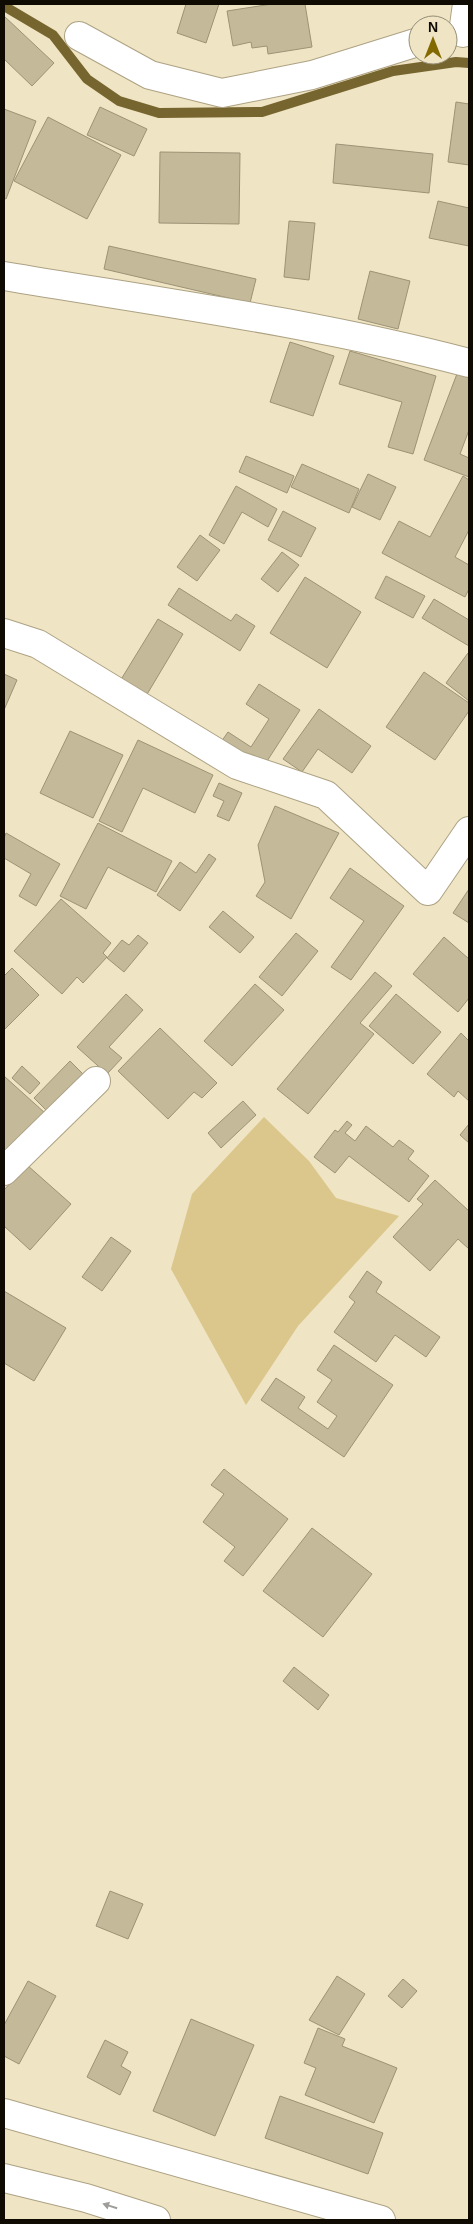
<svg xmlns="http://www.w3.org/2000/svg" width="473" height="2224" font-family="Arial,sans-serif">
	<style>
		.green { fill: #dbc78c }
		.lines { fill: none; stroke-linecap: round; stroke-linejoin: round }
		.stream { stroke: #77652f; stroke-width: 10 }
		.building { fill: #c4ba9a; stroke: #9d9375 }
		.street-casing { stroke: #ada284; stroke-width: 30 }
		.secondary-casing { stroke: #ada284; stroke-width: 30 }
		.street { stroke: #fff; stroke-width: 28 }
		.secondary { stroke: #fff; stroke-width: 28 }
		.oneway { fill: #9f9d9a }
	</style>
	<rect width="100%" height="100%" fill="#efe4c3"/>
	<polygon class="green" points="264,1117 309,1161 336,1198 399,1216 298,1326 246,1405 171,1269 192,1194"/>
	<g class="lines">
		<polyline class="stream" points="4,6 53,35 87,79 119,101 159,113 262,112 393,71 456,62 469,63"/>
	</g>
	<g class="building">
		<polygon points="186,4 219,4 206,43 177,33"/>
		<polygon points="272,4 305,4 312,47 268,54 267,46 252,48 251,42 233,46 227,11"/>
		<polygon points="4,16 54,63 32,86 4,59"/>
		<polygon points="456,102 469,104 469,165 448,162"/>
		<polygon points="100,107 147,129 134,156 87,135"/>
		<polygon points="4,109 36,121 6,199 4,198"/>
		<polygon points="48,117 121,155 87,219 14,181"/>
		<polygon points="336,144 433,154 429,193 333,183"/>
		<polygon points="160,152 240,153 239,224 159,223"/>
		<polygon points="438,201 469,208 469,246 429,238"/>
		<polygon points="289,221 315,223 309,280 284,277"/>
		<polygon points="109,246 256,279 250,303 104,269"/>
		<polygon points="370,271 410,281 398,329 358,319"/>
		<polygon points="290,342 334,356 313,416 270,402"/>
		<polygon points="350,351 436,376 413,454 388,447 402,402 339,384"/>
		<polygon points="460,366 469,369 469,430 460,454 469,458 469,477 424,460"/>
		<polygon points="246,456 294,476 287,493 239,472"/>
		<polygon points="302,464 359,489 349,513 291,487"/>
		<polygon points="368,474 396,487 380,520 352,507"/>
		<polygon points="463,476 469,480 469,530 455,557 469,565 469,589 465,597 382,553 399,521 430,537"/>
		<polygon points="236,486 277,509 268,527 242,512 224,544 209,535"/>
		<polygon points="283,511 316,528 301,557 268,540"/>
		<polygon points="200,535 220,550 197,581 177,567"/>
		<polygon points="282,552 299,565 278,592 261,579"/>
		<polygon points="386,576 425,596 413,618 375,598"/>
		<polygon points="305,577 361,612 327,668 270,633"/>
		<polygon points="179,588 231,621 236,614 255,626 240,651 168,605"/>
		<polygon points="434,599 469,620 469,646 422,618"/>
		<polygon points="158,619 183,634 143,701 117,686"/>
		<polygon points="468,653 469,654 469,701 446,683"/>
		<polygon points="424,672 469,703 469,711 435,760 386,727"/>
		<polygon points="4,674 17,680 4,710"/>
		<polygon points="259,684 300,710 260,772 219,745 228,732 251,747 269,719 246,704"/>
		<polygon points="319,709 371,746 352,773 318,749 302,772 283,759"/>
		<polygon points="70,731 123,755 93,818 40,793"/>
		<polygon points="138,740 213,775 195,813 143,788 122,832 99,821"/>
		<polygon points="219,783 242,793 229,821 217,816 224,801 213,796"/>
		<polygon points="275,806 339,833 291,919 256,896 265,882 258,845"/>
		<polygon points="98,823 172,861 156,892 108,867 86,909 60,896"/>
		<polygon points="6,833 60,864 36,906 19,896 31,874 4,858 4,838"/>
		<polygon points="209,854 216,859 180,911 157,895 180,862 196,873"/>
		<polygon points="350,868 404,906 351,980 331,967 364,921 330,898"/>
		<polygon points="469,889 469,923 453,913"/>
		<polygon points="61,899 111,943 103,953 107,957 83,983 77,977 62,994 14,951"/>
		<polygon points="223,911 254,937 240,953 209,927"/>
		<polygon points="296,933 318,951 282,996 259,977"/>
		<polygon points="138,935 148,943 124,972 107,958 122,940 129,945"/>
		<polygon points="444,937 469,959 469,998 458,1012 413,974"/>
		<polygon points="12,968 39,995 4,1030 4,976"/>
		<polygon points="375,972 392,986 360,1023 374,1034 308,1114 277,1089"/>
		<polygon points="255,984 284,1010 232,1066 204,1041"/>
		<polygon points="126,994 143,1010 109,1047 122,1058 107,1074 77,1047"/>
		<polygon points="396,994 441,1032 413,1064 369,1026"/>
		<polygon points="160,1028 217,1083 202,1098 194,1092 168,1119 118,1071"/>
		<polygon points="461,1033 469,1041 469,1101 458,1091 454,1097 427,1074"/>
		<polygon points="70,1061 85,1076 49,1113 34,1098"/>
		<polygon points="22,1066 40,1083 30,1094 12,1078"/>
		<polygon points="4,1076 45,1113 8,1154 4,1150"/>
		<polygon points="243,1101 256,1115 221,1148 208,1133"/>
		<polygon points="347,1121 352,1125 345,1133 355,1141 366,1126 393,1147 399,1140 414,1151 408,1159 429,1176 409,1202 349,1156 335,1173 314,1157 335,1130 338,1132"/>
		<polygon points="469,1124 469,1143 460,1135"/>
		<polygon points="27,1165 71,1204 30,1250 4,1226 4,1190"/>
		<polygon points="435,1180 469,1211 469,1249 458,1239 430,1271 393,1237 423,1204 417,1199"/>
		<polygon points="111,1237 131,1251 102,1291 82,1277"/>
		<polygon points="367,1271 382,1282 376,1292 440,1337 426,1357 395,1335 376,1362 334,1332 355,1302 349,1297"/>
		<polygon points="4,1291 66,1328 34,1381 4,1363"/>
		<polygon points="334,1345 393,1385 344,1457 261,1400 276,1378 305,1397 298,1408 328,1429 337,1416 317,1402 332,1380 317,1370"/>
		<polygon points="224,1469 288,1519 243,1576 224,1561 235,1547 203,1522 224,1494 211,1485"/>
		<polygon points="312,1528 372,1574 323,1637 263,1591"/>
		<polygon points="294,1667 329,1695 318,1710 283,1681"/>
		<polygon points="110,1891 143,1904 128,1939 96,1926"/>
		<polygon points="337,1976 365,1994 339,2035 309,2020"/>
		<polygon points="403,1979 417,1991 402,2008 388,1996"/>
		<polygon points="28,1981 56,1996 19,2064 4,2056 4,2025"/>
		<polygon points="191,2019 254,2045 215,2136 153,2111"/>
		<polygon points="318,2028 345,2039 342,2046 397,2068 374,2123 305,2095 316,2068 304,2063"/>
		<polygon points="105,2040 128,2052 121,2066 131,2072 120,2095 87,2077"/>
		<polygon points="280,2096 383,2133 368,2174 265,2138"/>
	</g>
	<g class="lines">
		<g class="street-casing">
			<g id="street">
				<polyline points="463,33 467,4"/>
				<polyline points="79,36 150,75 222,93 312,75 418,42"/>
				<path d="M4,276C159,302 317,323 469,363"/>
				<polyline points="4,633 38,644 237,765 326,795 428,891 469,831"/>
				<polyline points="4,1171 96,1081"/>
				<polyline points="4,2113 381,2220"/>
			</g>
		</g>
		<g class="secondary-casing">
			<polyline id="secondary" points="4,2178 86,2198 156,2220"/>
		</g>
		<use href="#street" class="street"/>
		<use href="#secondary" class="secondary"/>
	</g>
	<defs><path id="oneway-solid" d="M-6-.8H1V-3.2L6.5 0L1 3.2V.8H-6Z" transform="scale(1.25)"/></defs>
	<use class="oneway" href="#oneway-solid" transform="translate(110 2206) rotate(-163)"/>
	<rect width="473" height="2224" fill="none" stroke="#0f0b03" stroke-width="10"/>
	<g transform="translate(433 40)"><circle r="24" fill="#efe4c3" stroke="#958d76"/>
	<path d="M0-4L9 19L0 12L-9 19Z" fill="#836902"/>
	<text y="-8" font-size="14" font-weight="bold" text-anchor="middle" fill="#0f0b03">N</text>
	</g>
</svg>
